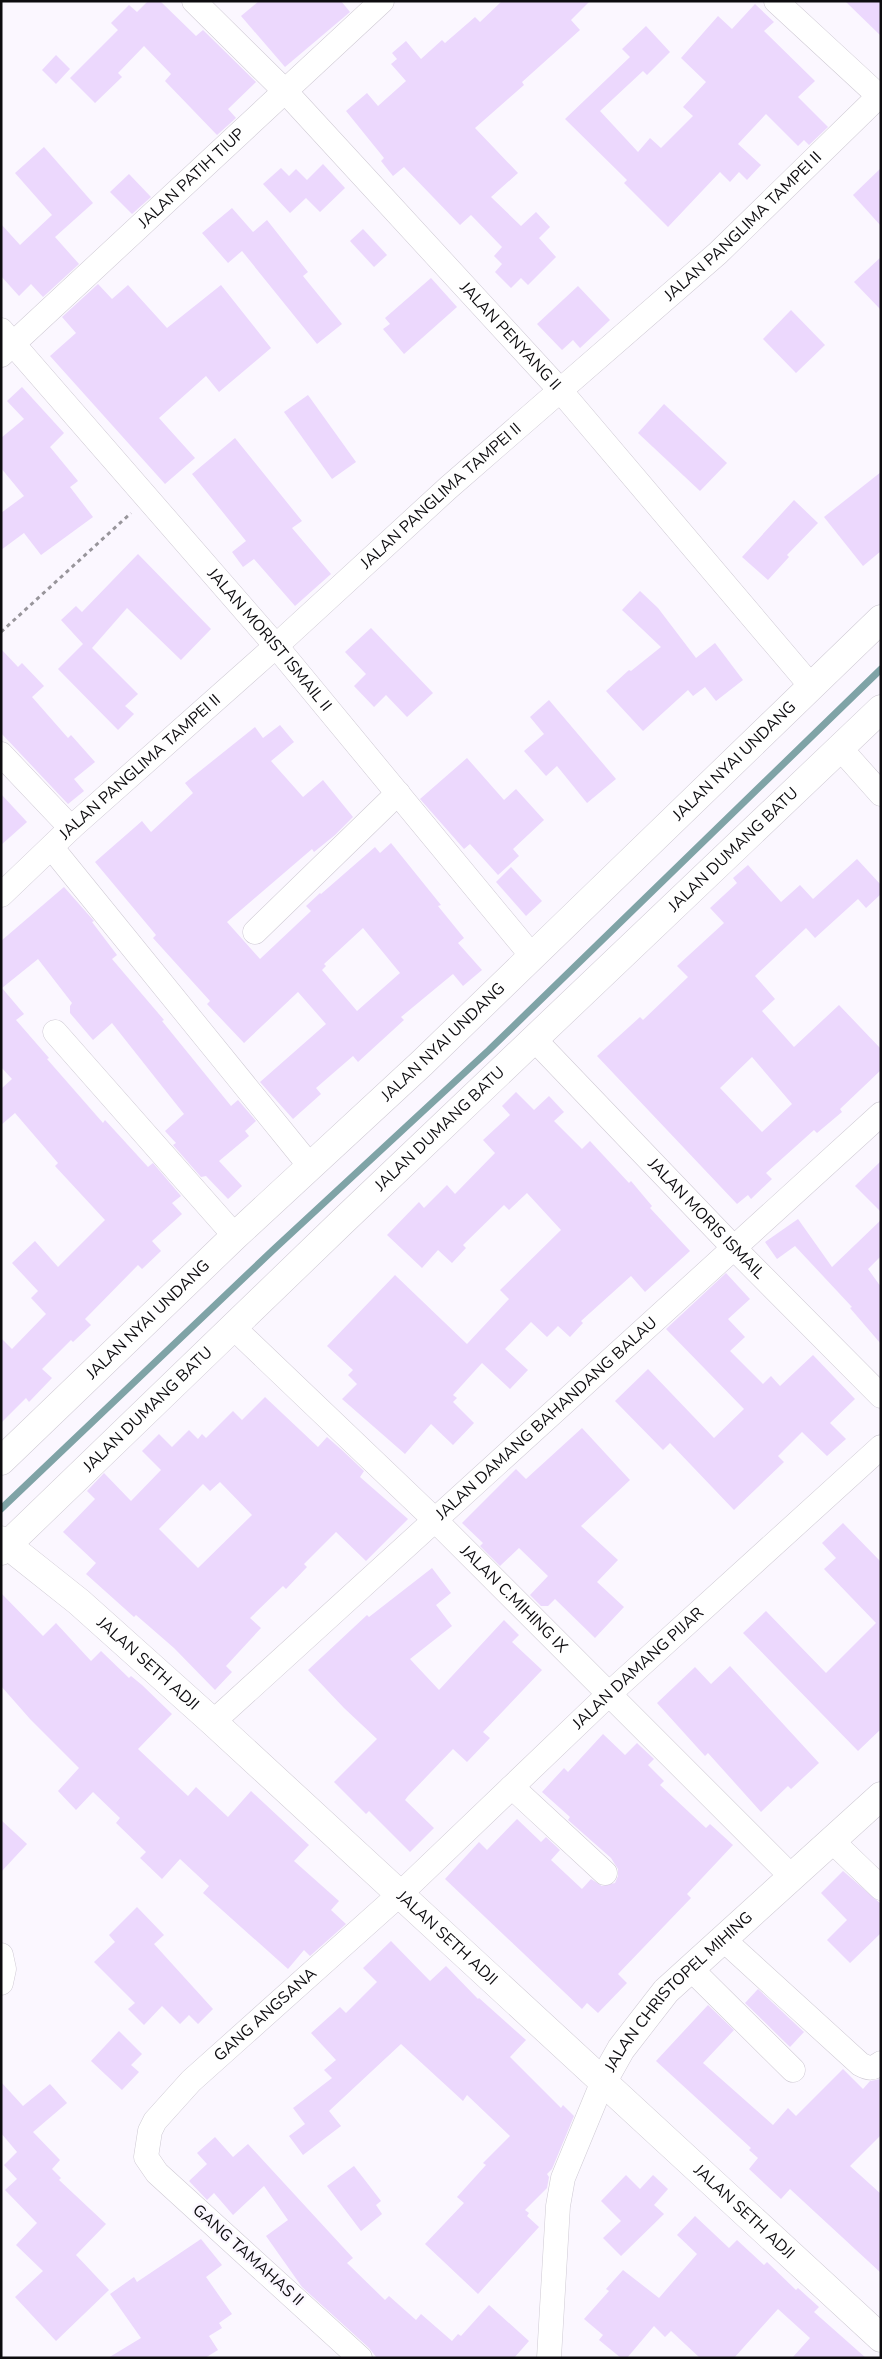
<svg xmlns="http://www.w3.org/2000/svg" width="882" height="2359" font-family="'Nunito Sans',sans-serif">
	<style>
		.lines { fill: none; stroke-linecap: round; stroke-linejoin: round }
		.stream { stroke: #7fa3a6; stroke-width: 7 }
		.building { fill: #ecd8fd; fill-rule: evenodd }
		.minor-casing { stroke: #cfcad4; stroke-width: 25 }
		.tertiary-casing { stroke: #cfcad4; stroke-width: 29 }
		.path { stroke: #98959b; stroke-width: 3; stroke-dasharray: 4 4; stroke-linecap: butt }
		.minor { stroke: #fff; stroke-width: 24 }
		.tertiary { stroke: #fff; stroke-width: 28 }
		.labels { text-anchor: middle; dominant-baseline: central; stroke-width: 5; stroke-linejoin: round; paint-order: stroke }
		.street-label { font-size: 16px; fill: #0d0c0f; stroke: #fbf7ff }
	</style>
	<rect width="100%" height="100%" fill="#fbf7ff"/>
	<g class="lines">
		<polyline class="stream" points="1,1509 272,1251 489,1050 881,669"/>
	</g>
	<g class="building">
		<polygon points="148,1 160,1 196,36 203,30 256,82 228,109 236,118 217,135 165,81 171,74 144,46 118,73 122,77 95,103 70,78 118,30 111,23 129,5 137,12"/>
		<polygon points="259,1 341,1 350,12 285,67 241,16"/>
		<polygon points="502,1 590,1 571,20 580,30 522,82 524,85 475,128 518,173 491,197 521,226 536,212 550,227 539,238 556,257 528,285 521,278 511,288 495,272 502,264 494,256 502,247 471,215 460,225 404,167 393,176 381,161 384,158 346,111 367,93 378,106 406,81 391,64 397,59 392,53 406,41 421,59 442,40 445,43 475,17 480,22"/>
		<polygon points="845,1 881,1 881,36"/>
		<polygon points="755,4 774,22 764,31 815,81 798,97 828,127 809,145 804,140 798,146 766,114 738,144 761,165 747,180 739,172 730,182 720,172 668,227 624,183 627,180 565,119 630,57 622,49 646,26 670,52 647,75 643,71 600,111 638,152 650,138 661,148 693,116 683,107 706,82 681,58 718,16 732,29"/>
		<polygon points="56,55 70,69 56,84 42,70"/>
		<polygon points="44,147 93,203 55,237 79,264 43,297 31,284 19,296 1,276 1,224 20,245 52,215 15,173"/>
		<polygon points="323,164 345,188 320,212 306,198 290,213 263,184 281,168 289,176 296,169 307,180"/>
		<polygon points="881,168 881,226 853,195"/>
		<polygon points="129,174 151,197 132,214 110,192"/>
		<polygon points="232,208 253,232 267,220 308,272 303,276 342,324 317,344 242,251 228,263 202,233"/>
		<polygon points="363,229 387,255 374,267 350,241"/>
		<polygon points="881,257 881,310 854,282"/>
		<polygon points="431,278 457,307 404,354 383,329 390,324 385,318"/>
		<polygon points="98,284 112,299 128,285 167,328 221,285 271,348 219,392 206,376 159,418 195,458 165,484 50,356 76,333 62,317"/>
		<polygon points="578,286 610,320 580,348 573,340 562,350 537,324"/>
		<polygon points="791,310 825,345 796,373 763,339"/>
		<polygon points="22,387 64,433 50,447 78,481 70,487 93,517 41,555 24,533 1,550 1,513 24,496 1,468 1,438 24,419 7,401"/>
		<polygon points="308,395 356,462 332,479 284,412"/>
		<polygon points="664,404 727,463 700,491 638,433"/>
		<polygon points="235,438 302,521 292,528 331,574 295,606 254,559 243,567 232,552 246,541 192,474"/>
		<polygon points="881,472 881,551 863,566 824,517"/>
		<polygon points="794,500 818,523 787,555 789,557 768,580 742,557"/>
		<polygon points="138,554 211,629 181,660 127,608 92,648 138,694 125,706 134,714 118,730 58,669 83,644 61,620 76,606 82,612"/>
		<polygon points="640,591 658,608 696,658 715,643 743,680 716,701 705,687 693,696 688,690 643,731 606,691 629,670 631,671 661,647 622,610"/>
		<polygon points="371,628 433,693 407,717 386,695 374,707 354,686 366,674 345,652"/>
		<polygon points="1,649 18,667 22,663 44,686 32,697 68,738 71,735 95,762 74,779 84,791 68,804 1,733"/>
		<polygon points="549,700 616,779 587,803 557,766 546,776 524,751 544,734 530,717"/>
		<path d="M280,725L294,742L271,761L303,797L323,780L353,817L335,835L314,852L312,849L227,922L260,959L311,911L306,906L320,893L321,894L375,847L380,853L391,843L441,905L438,906L464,938L458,943L482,970L463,986L453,974L401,1017L404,1020L358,1062L353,1056L316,1088L321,1094L293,1119L260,1082L326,1024L298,992L244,1043L207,1004L210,1001L153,938L156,935L95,862L142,821L151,832L193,793L185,783L255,727L263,738ZM363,928L400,973L357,1011L322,970L326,966L324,964Z"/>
		<polygon points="467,758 504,800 516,789 544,820 513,849 519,856 498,875 470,844 464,849 420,799"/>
		<polygon points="1,794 27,822 1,845"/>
		<path d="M857,859L881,885V894L866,908L858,899L815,938L806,928L755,976L775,999L762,1011L794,1047L839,1005L881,1049V1070L840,1109L842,1112L817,1133L814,1130L766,1173L772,1179L751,1199L748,1195L737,1204L597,1056L640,1017L643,1020L688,977L677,966L724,923L710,908L737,883L733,878L748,865L781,902L800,885L813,899ZM752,1057L792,1104L762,1132L720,1088Z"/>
		<polygon points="511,867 542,901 526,916 496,882"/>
		<polygon points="64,887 94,921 92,922 117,955 112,959 164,1020 162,1021 231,1106 238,1100 256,1121 245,1131 249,1136 219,1161 242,1186 228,1199 206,1176 201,1177 173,1145 176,1143 165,1131 184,1114 112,1023 93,1040 70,1013 70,1006 72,1003 38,959 2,988 24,1014 16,1020 49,1058 47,1059 103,1123 105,1120 148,1167 153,1163 181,1196 172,1203 182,1214 152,1241 161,1251 142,1269 138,1265 85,1319 91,1325 73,1342 71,1340 42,1369 52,1378 29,1402 26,1398 1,1423 1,1338 12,1349 46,1314 31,1298 38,1291 12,1263 35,1241 58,1267 105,1220 55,1166 58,1163 15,1113 1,1125 1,1089 12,1079 1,1067 1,941"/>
		<polygon points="516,1092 534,1110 549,1096 564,1112 554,1121 582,1149 590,1141 629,1183 631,1181 652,1206 650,1208 690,1251 645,1292 631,1276 581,1321 583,1323 570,1337 558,1326 547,1337 531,1322 505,1349 528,1370 510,1389 482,1363 453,1395 457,1398 453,1402 474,1423 453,1445 431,1424 405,1454 342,1399 357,1384 348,1375 353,1370 327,1346 395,1275 467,1344 509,1299 500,1290 561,1230 527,1193 509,1210 504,1205 463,1245 466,1248 452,1263 438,1250 422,1268 387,1235 419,1202 424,1208 447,1185 455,1194 495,1153 483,1140 510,1115 502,1106"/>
		<polygon points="881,1161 881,1212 855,1186"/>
		<polygon points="798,1219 832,1267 881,1220 881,1256 868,1269 881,1287 881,1344 850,1308 852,1307 795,1246 777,1259 765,1242"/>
		<polygon points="726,1273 750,1299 728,1319 745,1337 730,1351 763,1384 771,1376 780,1386 813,1355 855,1399 830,1423 846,1439 827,1456 802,1432 778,1456 784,1462 734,1510 670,1443 663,1450 615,1401 648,1369 714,1438 744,1409 666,1329"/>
		<path d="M265,1397L318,1447L327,1437L343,1451L364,1471L360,1477L408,1519L366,1561L336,1532L304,1564L307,1567L286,1589L283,1586L250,1618L261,1628L226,1666L232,1672L215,1690L174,1648L136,1615L134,1617L86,1574L96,1563L63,1532L95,1499L87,1491L104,1473L131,1501L161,1470L142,1451L159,1434L172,1447L189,1430L198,1439L202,1434L206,1438L233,1411L242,1420ZM220,1482L252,1515L198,1568L159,1529L203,1484L210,1491Z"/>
		<polygon points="582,1428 630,1480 581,1526 618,1560 597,1582 624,1607 595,1638 555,1599 548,1606 541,1606 530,1595 548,1576 519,1548 500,1566 480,1546 483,1543 462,1523 516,1469 526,1479"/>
		<polygon points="843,1523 881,1562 881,1729 858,1751 743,1633 766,1611 826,1673 876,1623 824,1569 836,1558 822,1543"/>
		<polygon points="432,1568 451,1593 436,1605 452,1626 410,1659 439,1690 504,1620 519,1635 512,1642 542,1670 483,1732 490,1738 467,1762 453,1749 408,1796 405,1800 434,1828 410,1852 369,1811 366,1814 334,1782 377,1739 344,1708 308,1670 367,1615 369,1617"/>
		<polygon points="1,1593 43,1636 56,1623 91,1661 101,1651 129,1678 131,1676 142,1685 172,1714 138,1749 188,1796 196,1787 228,1817 251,1791 309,1845 294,1861 339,1901 331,1910 346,1924 310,1956 304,1950 288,1969 203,1893 209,1886 180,1859 162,1879 140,1858 146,1852 116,1823 120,1818 93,1792 76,1810 58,1791 79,1768 30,1719 1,1686"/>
		<polygon points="730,1666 819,1763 791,1789 788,1786 761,1812 708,1753 705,1756 657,1703 695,1667 711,1684"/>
		<polygon points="603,1734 625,1755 637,1743 654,1759 648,1765 664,1781 660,1785 706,1828 710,1824 733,1845 687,1894 691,1898 618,1974 627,1983 598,2013 587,2003 582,2009 445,1879 479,1842 487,1850 517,1819 541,1842 546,1837 560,1850 551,1860 582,1889 591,1879 602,1886 615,1883 618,1876 618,1869 611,1858 568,1820 570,1817 542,1792 564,1768 568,1772"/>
		<polygon points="1,1820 27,1844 1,1872"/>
		<polygon points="843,1871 881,1904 881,1933 850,1963 827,1940 847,1920 821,1893"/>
		<polygon points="137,1907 164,1935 154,1944 213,2009 198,2024 189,2015 180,2024 162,2006 144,2025 128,2009 135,2003 94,1962 115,1942 109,1935"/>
		<polygon points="391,1941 430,1981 446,1966 478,1999 479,1998 526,2040 510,2057 561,2108 563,2105 574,2116 552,2169 547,2174 549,2177 547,2188 525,2210 529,2213 527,2216 539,2227 478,2294 425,2244 464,2203 457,2197 486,2165 483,2163 510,2136 467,2095 463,2101 401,2044 329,2111 341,2126 303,2155 289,2136 305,2124 293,2108 332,2078 324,2070 336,2060 311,2033 340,2007 346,2013 377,1982 363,1968"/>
		<polygon points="758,1989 804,2032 790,2047 745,2003"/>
		<polygon points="708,2005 734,2030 703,2063 773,2125 788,2108 796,2116 843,2069 863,2089 870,2081 881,2079 881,2135 850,2166 881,2194 881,2273 790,2189 781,2199 749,2169 758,2158 749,2150 751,2148 656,2061"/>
		<polygon points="119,2031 142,2054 131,2065 139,2072 122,2090 91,2061"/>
		<polygon points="1,2082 23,2106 50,2084 67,2103 33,2132 60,2160 52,2169 61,2178 59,2180 106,2224 76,2255 109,2290 56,2341 15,2297 43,2271 16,2245 37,2223 5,2190 17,2179 4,2165 17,2152 1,2133"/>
		<polygon points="215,2137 233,2157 248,2144 353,2258 347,2263 385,2300 389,2296 416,2320 421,2314 452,2341 458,2334 461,2336 489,2305 529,2341 514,2358 377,2358 369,2348 302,2287 266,2236 288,2220 264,2186 233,2215 214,2193 207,2200 189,2181 207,2164 197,2153"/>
		<polygon points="354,2166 381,2201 376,2205 382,2214 361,2231 327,2186"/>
		<polygon points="626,2175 640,2189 653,2175 668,2189 654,2205 664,2214 621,2256 603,2238 621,2221 601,2201"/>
		<polygon points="695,2216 729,2248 737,2240 764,2265 767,2262 796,2290 798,2288 819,2307 814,2312 866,2358 792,2358 810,2338 778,2309 734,2358 700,2358 671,2331 665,2337 654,2326 627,2358 621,2358 599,2340 603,2335 584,2319 609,2291 606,2289 623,2270 659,2298 697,2254 677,2235"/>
		<polygon points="201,2239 222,2265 206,2277 232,2314 219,2323 222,2328 209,2336 218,2350 205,2358 108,2358 141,2338 110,2294 134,2277 137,2282"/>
	</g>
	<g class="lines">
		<g class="minor-casing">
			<g id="minor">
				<path id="s1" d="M194,1L285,91L559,389L811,686"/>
				<polyline points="776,1 881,98"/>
				<path id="s2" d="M1,330L276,646L532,956"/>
				<path id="s3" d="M1,355L382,1"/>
				<polyline points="840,748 881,794"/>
				<polyline points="1,754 71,828"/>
				<polyline points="52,848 310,1166"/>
				<path id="s4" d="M1,895L71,828L276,646L448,488L718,253L879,96"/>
				<polyline points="255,932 398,793"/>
				<polyline points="55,1032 235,1236"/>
				<path id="s5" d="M534,1039L734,1248L881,1396"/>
				<path id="s6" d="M233,1327L435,1520L791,1876"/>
				<path id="s7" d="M213,1722L881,1114"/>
				<polyline points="512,1787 605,1873"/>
				<polyline points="831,1840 881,1888"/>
				<path d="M724,1940L860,2064C869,2069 873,2069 881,2063"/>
				<polyline points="1,1955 4,1969 1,1983"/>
				<polyline points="691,1969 793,2070"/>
				<path id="s8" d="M360,2358L157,2173L146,2157L150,2131L155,2121L191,2081L400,1894L609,1694L881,1447"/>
				<polyline points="549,2358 558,2206 563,2178 603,2081"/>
			</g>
		</g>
		<g class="tertiary-casing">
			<g id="tertiary">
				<path id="s9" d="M1,1461L235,1236L422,1063L881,619"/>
				<path id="s10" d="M1,1540L79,1602L213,1722L881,2338"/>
				<path id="s11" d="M1,1551L343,1221L881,709"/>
				<path id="s12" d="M603,2081L621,2049L666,1991L881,1796"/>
			</g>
		</g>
		<polyline class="path" points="1,632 131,513"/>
		<use href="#minor" class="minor"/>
		<use href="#tertiary" class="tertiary"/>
	</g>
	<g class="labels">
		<g class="street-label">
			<text stroke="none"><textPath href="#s3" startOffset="260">JALAN PATIH TIUP</textPath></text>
			<text stroke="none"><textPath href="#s4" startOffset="999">JALAN PANGLIMA TAMPEI II</textPath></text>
			<text stroke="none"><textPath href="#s1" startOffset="461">JALAN PENYANG II</textPath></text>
			<text stroke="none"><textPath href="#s4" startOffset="594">JALAN PANGLIMA TAMPEI II</textPath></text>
			<text stroke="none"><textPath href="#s2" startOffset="410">JALAN MORIST ISMAIL II</textPath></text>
			<text stroke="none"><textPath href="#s9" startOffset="1014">JALAN NYAI UNDANG</textPath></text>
			<text stroke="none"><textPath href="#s4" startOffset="189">JALAN PANGLIMA TAMPEI II</textPath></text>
			<text stroke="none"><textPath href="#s11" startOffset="1014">JALAN DUMANG BATU</textPath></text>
			<text stroke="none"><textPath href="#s9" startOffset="609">JALAN NYAI UNDANG</textPath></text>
			<text stroke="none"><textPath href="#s11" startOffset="609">JALAN DUMANG BATU</textPath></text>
			<text stroke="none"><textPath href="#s5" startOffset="249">JALAN MORIS ISMAIL</textPath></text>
			<text stroke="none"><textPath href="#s9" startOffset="204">JALAN NYAI UNDANG</textPath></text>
			<text stroke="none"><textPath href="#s11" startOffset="204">JALAN DUMANG BATU</textPath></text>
			<text stroke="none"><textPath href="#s7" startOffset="451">JALAN DAMANG BAHANDANG BALAU</textPath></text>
			<text stroke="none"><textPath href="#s6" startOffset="391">JALAN C.MIHING IX</textPath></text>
			<text stroke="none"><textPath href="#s10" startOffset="192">JALAN SETH ADJI</textPath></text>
			<text stroke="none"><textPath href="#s8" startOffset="994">JALAN DAMANG PIJAR</textPath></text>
			<text stroke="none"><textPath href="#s10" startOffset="598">JALAN SETH ADJI</textPath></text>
			<text stroke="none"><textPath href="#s12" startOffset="118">JALAN CHRISTOPEL MIHING</textPath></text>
			<text stroke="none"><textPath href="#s8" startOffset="485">GANG ANGSANA</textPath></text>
			<text stroke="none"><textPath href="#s10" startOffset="1002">JALAN SETH ADJI</textPath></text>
			<text transform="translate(248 2255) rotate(42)">GANG TAMAHAS II</text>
		</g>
	</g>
	<rect width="882" height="2359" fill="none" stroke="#0d0c0f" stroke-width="5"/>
</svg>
